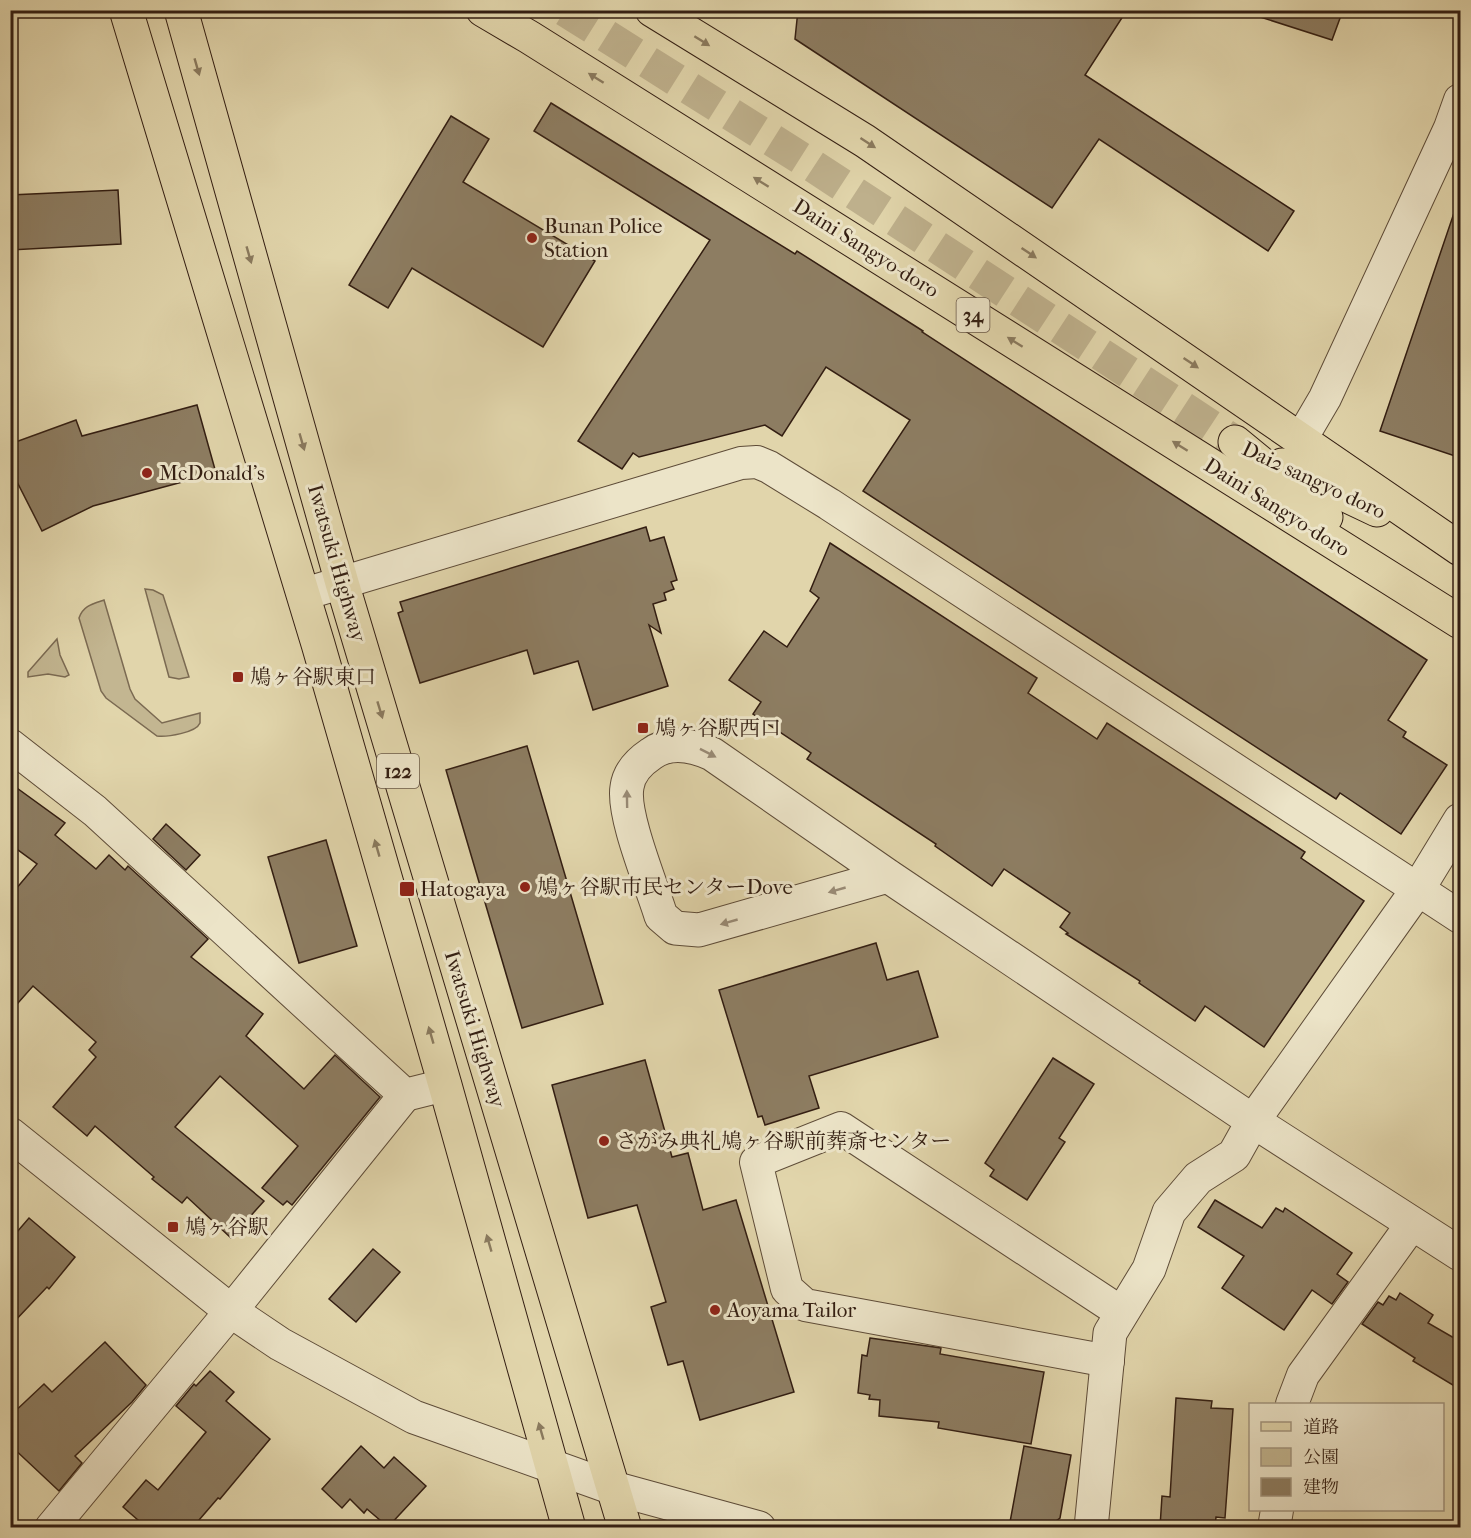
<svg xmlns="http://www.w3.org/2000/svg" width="1471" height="1538" font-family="'IM FELL French Canon','Noto Serif JP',serif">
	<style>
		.green { fill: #c3b691; stroke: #7b6a52; stroke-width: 1.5 }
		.building { fill: #8d7d62; stroke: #331e12; stroke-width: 1.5 }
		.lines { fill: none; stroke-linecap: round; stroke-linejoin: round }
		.primary-tunnel { stroke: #beb08c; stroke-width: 33; stroke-dasharray: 33 16; stroke-linecap: butt }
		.minor-casing { stroke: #5e4c38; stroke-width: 34 }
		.tertiary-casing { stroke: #5e4c38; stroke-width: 35 }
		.primary-casing { stroke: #331e12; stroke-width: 35 }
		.trunk-casing { stroke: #331e12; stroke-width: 35 }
		.minor { stroke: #ece4c8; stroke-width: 32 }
		.tertiary { stroke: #ece4c8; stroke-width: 33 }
		.primary { stroke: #e1d5ab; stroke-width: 33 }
		.trunk { stroke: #e1d5ab; stroke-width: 33 }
		.oneway { fill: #8a7a5e }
		.oneway2 { fill: #998b76 }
		.poi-dot { fill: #8f2418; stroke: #ece4c8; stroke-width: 2 }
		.labels { text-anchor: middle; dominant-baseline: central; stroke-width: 6; stroke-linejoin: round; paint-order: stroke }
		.shield { fill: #ece4c8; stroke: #6a5949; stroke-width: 1.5 }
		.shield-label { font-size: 20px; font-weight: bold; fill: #331e12 }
		.poi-label { font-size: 21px; fill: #331e12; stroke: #ece4c8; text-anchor: start }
		.street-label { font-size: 21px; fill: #331e12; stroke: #ece4c8 }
	</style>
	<rect width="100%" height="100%" fill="#e1d5ab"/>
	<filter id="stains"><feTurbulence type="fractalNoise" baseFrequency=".00333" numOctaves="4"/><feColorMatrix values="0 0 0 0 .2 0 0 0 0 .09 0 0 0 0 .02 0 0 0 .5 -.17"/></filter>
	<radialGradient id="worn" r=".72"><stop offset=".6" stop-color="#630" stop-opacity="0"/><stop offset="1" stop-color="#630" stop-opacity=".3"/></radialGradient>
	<g class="green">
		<polygon points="145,589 153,590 163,595 189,677 179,679 169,677"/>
		<path d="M104,600L130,689L135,699L162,723L200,713C200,714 200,722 200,723C196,733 167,737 157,736L106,698L101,691L79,618C83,606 92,604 104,600Z"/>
		<polygon points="57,639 60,655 69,675 65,677 48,674 28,677 28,672"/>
	</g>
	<g class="building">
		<polygon points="798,10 1127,10 1085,75 1294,211 1268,251 1099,139 1052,208 795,39"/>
		<polygon points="1258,10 1343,10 1332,40 1257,16"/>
		<polygon points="551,103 795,254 797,251 923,331 922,332 1427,660 1388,720 1406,732 1403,737 1447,765 1401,834 1340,793 1336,799 863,491 910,420 826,367 782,436 765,425 639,457 633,453 622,469 578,441 710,240 534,131"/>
		<polygon points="451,116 489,139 463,182 595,261 543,347 412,268 388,308 349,285"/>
		<polygon points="118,190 121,244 10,250 10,195"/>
		<polygon points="1456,207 1461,208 1461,458 1380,431"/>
		<polygon points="197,405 216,473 93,506 42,531 10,468 10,444 76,420 82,436"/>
		<polygon points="646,527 650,541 664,537 677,580 671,582 674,589 664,593 666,600 653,604 661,633 649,625 668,686 593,710 578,661 534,674 527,650 420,683 398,613 403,611 400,602"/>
		<polygon points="830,543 1037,678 1028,693 1097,739 1107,723 1305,852 1301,858 1364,901 1264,1047 1205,1006 1195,1021 1139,983 1140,981 1066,934 1068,933 1060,927 1070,913 1004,869 992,886 935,846 936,844 807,759 811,753 753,714 761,702 729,680 764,631 787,647 819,598 810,591"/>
		<polygon points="527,746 603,1004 522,1028 446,770"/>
		<polygon points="10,783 65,823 55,835 96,869 109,855 125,870 128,866 208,939 191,957 263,1014 246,1036 304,1089 335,1055 380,1097 292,1205 287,1201 283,1205 262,1188 298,1146 220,1076 175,1127 264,1201 231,1238 187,1197 182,1203 152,1179 154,1177 95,1126 87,1136 53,1107 96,1057 89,1050 96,1042 33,986 10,1012 10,896 37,864 10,844"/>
		<polygon points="166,824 200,855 186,870 153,839"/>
		<polygon points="326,840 357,946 299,963 268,857"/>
		<polygon points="876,943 887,980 918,971 938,1037 809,1076 819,1108 765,1125 762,1116 758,1117 719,990"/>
		<polygon points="1053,1058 1094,1084 1059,1138 1065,1142 1027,1200 990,1176 994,1170 985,1163"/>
		<polygon points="645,1060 672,1157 688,1153 703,1210 736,1200 794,1392 700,1420 683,1361 668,1365 651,1307 666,1302 637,1205 588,1218 552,1085"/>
		<polygon points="1215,1200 1262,1228 1276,1208 1283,1212 1285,1208 1352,1253 1337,1274 1348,1282 1332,1304 1312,1290 1284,1330 1222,1288 1244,1256 1198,1227"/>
		<polygon points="29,1218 75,1257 49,1289 47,1287 10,1326 10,1240"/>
		<polygon points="373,1249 400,1272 356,1322 329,1299"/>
		<polygon points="1400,1293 1433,1315 1428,1323 1461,1342 1461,1390 1413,1361 1415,1358 1362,1324 1378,1302 1383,1305 1389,1296 1396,1300"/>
		<polygon points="870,1338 941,1348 940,1354 1044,1372 1031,1444 938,1428 939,1422 879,1416 880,1400 869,1399 870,1395 858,1393 862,1355 867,1356"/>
		<polygon points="105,1342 146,1385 132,1402 75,1456 82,1463 59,1491 10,1445 10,1416 44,1384 52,1392"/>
		<polygon points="210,1371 234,1392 226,1401 270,1439 220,1499 218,1498 193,1527 146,1527 123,1507 146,1480 158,1490 206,1432 176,1406 194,1384 196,1386"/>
		<polygon points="1176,1398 1212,1401 1211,1408 1233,1409 1225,1518 1216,1517 1215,1527 1160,1527 1162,1496 1170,1497"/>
		<polygon points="361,1446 384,1468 394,1457 426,1486 388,1527 367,1509 364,1513 350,1499 342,1508 322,1489"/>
		<polygon points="1024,1446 1071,1455 1060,1518 1048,1527 1010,1522"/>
	</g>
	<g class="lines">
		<polyline class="primary-tunnel" points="565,10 807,162 1235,442"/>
		<g class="minor-casing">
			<g id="minor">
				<polyline points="1301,439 1325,398 1450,128 1460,100"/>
				<polyline points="304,594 741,463 757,462 769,467 829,504 1460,917"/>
				<polyline points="10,745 95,811 405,1095 445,1085"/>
				<polyline points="1108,1361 805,1305 787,1289 756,1162 841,1128 1122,1313"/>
				<polyline points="1292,1404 1303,1375 1412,1224"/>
				<polyline points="51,1528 231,1311 405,1095"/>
				<polyline points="1274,1528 1277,1510"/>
			</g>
		</g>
		<g class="tertiary-casing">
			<g id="tertiary">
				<path d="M888,876L699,930L675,928L661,916C652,886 622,815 627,787C629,772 639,762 651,754C670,740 692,745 712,754L888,876L1253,1121L1460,1254"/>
				<polyline points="10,1134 231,1311 280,1344 414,1417 613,1488 759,1528"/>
				<polyline points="1091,1528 1110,1333 1149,1269 1169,1212 1198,1178 1234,1155 1253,1121 1418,889 1460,820"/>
			</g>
		</g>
		<g class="primary-casing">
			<g id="primary">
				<polyline points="483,10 529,37 1460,622"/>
				<polyline points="652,10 865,141 1460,549"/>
				<polyline points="1235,442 1326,517"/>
				<polyline points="1282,465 1377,510"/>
			</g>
		</g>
		<g class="trunk-casing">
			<g id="trunk">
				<polyline points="126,10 318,644 445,1085 569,1528"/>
				<polyline points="181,10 342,583 625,1528"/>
			</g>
		</g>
		<use href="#minor" class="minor"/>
		<use href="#tertiary" class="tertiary"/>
		<use href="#primary" class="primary"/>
		<use href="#trunk" class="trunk"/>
	</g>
	<defs><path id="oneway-solid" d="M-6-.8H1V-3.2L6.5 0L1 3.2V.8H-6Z" transform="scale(1.5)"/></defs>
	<g class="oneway">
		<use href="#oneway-solid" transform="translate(702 41) rotate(32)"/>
		<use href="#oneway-solid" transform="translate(197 67) rotate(74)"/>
		<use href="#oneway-solid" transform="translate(596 78) rotate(-148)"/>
		<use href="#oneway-solid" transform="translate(868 143) rotate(33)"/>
		<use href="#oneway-solid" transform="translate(761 182) rotate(-148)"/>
		<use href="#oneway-solid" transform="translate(1029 253) rotate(34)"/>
		<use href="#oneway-solid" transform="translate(249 255) rotate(74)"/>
		<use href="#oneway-solid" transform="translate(1015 342) rotate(-148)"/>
		<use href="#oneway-solid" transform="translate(1191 363) rotate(34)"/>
		<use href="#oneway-solid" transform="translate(302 442) rotate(74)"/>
		<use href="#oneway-solid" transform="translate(1180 446) rotate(-148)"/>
		<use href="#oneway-solid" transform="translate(380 710) rotate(73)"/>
		<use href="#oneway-solid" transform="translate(377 848) rotate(-106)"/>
		<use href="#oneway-solid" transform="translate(431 1035) rotate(-106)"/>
		<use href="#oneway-solid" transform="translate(489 1243) rotate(-106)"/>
		<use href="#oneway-solid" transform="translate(541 1431) rotate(-106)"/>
	</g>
	<g class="oneway2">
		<use href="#oneway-solid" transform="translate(708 753) rotate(27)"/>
		<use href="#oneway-solid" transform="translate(627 799) rotate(-91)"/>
		<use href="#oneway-solid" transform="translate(837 890) rotate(164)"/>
		<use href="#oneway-solid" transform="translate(729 922) rotate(164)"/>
	</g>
	<g class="poi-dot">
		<circle cx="532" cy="238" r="6"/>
		<circle cx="147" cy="473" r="6"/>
		<rect x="232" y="671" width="12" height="12" rx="3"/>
		<rect x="637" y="722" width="12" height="12" rx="3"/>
		<circle cx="525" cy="887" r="6"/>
		<rect x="399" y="881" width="16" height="16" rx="3"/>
		<circle cx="604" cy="1141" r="6"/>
		<rect x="167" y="1221" width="12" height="12" rx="3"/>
		<circle cx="715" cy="1310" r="6"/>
	</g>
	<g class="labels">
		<g class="shield">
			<rect x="956.5" y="298" width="33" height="34" rx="4.5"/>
			<rect x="377" y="754" width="42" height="34" rx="4.5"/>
		</g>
		<g class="shield-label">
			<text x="973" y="315">34</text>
			<text x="398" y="771">122</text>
		</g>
		<g class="poi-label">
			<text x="544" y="226">Bunan Police<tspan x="544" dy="24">Station</tspan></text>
			<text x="159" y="473">McDonald's</text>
			<text x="250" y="677">鳩ヶ谷駅東口</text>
			<text x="655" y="728">鳩ヶ谷駅西口</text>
			<text x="537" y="887">鳩ヶ谷駅市民センターDove</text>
			<text x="420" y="889">Hatogaya</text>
			<text x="616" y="1141">さがみ典礼鳩ヶ谷駅前葬斎センター</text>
			<text x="185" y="1227">鳩ヶ谷駅</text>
			<text x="727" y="1310">Aoyama Tailor</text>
		</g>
		<g class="street-label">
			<text transform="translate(866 248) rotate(32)">Daini Sangyo-doro</text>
			<text transform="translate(1314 480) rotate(25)">Dai2 sangyo doro</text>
			<text transform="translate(1277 507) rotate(32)">Daini Sangyo-doro</text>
			<text transform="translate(337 563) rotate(74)">Iwatsuki Highway</text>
			<text transform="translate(475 1029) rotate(73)">Iwatsuki Highway</text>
		</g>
	</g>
	<rect width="1471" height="1538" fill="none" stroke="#e1d5ab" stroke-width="36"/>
	<rect x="12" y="12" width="1447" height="1514" fill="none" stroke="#331e12" stroke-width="3"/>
	<rect x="18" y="18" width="1435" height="1502" fill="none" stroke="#331e12" stroke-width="1.5"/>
	<rect x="1249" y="1403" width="195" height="108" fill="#ece4c8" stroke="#a2957f" stroke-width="1.5"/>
	<rect x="1261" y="1422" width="30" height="9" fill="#e1d5ab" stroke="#a2957f" stroke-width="1.5"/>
	<text x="1303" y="1433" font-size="18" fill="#331e12">道路</text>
	<rect x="1261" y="1448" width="30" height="18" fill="#c3b691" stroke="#a2957f" stroke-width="1.5"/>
	<text x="1303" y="1463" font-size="18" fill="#331e12">公園</text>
	<rect x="1261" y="1478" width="30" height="18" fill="#8d7d62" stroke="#a2957f" stroke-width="1.5"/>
	<text x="1303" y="1493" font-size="18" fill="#331e12">建物</text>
	<rect width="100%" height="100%" filter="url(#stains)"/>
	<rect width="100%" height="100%" fill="url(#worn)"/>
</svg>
